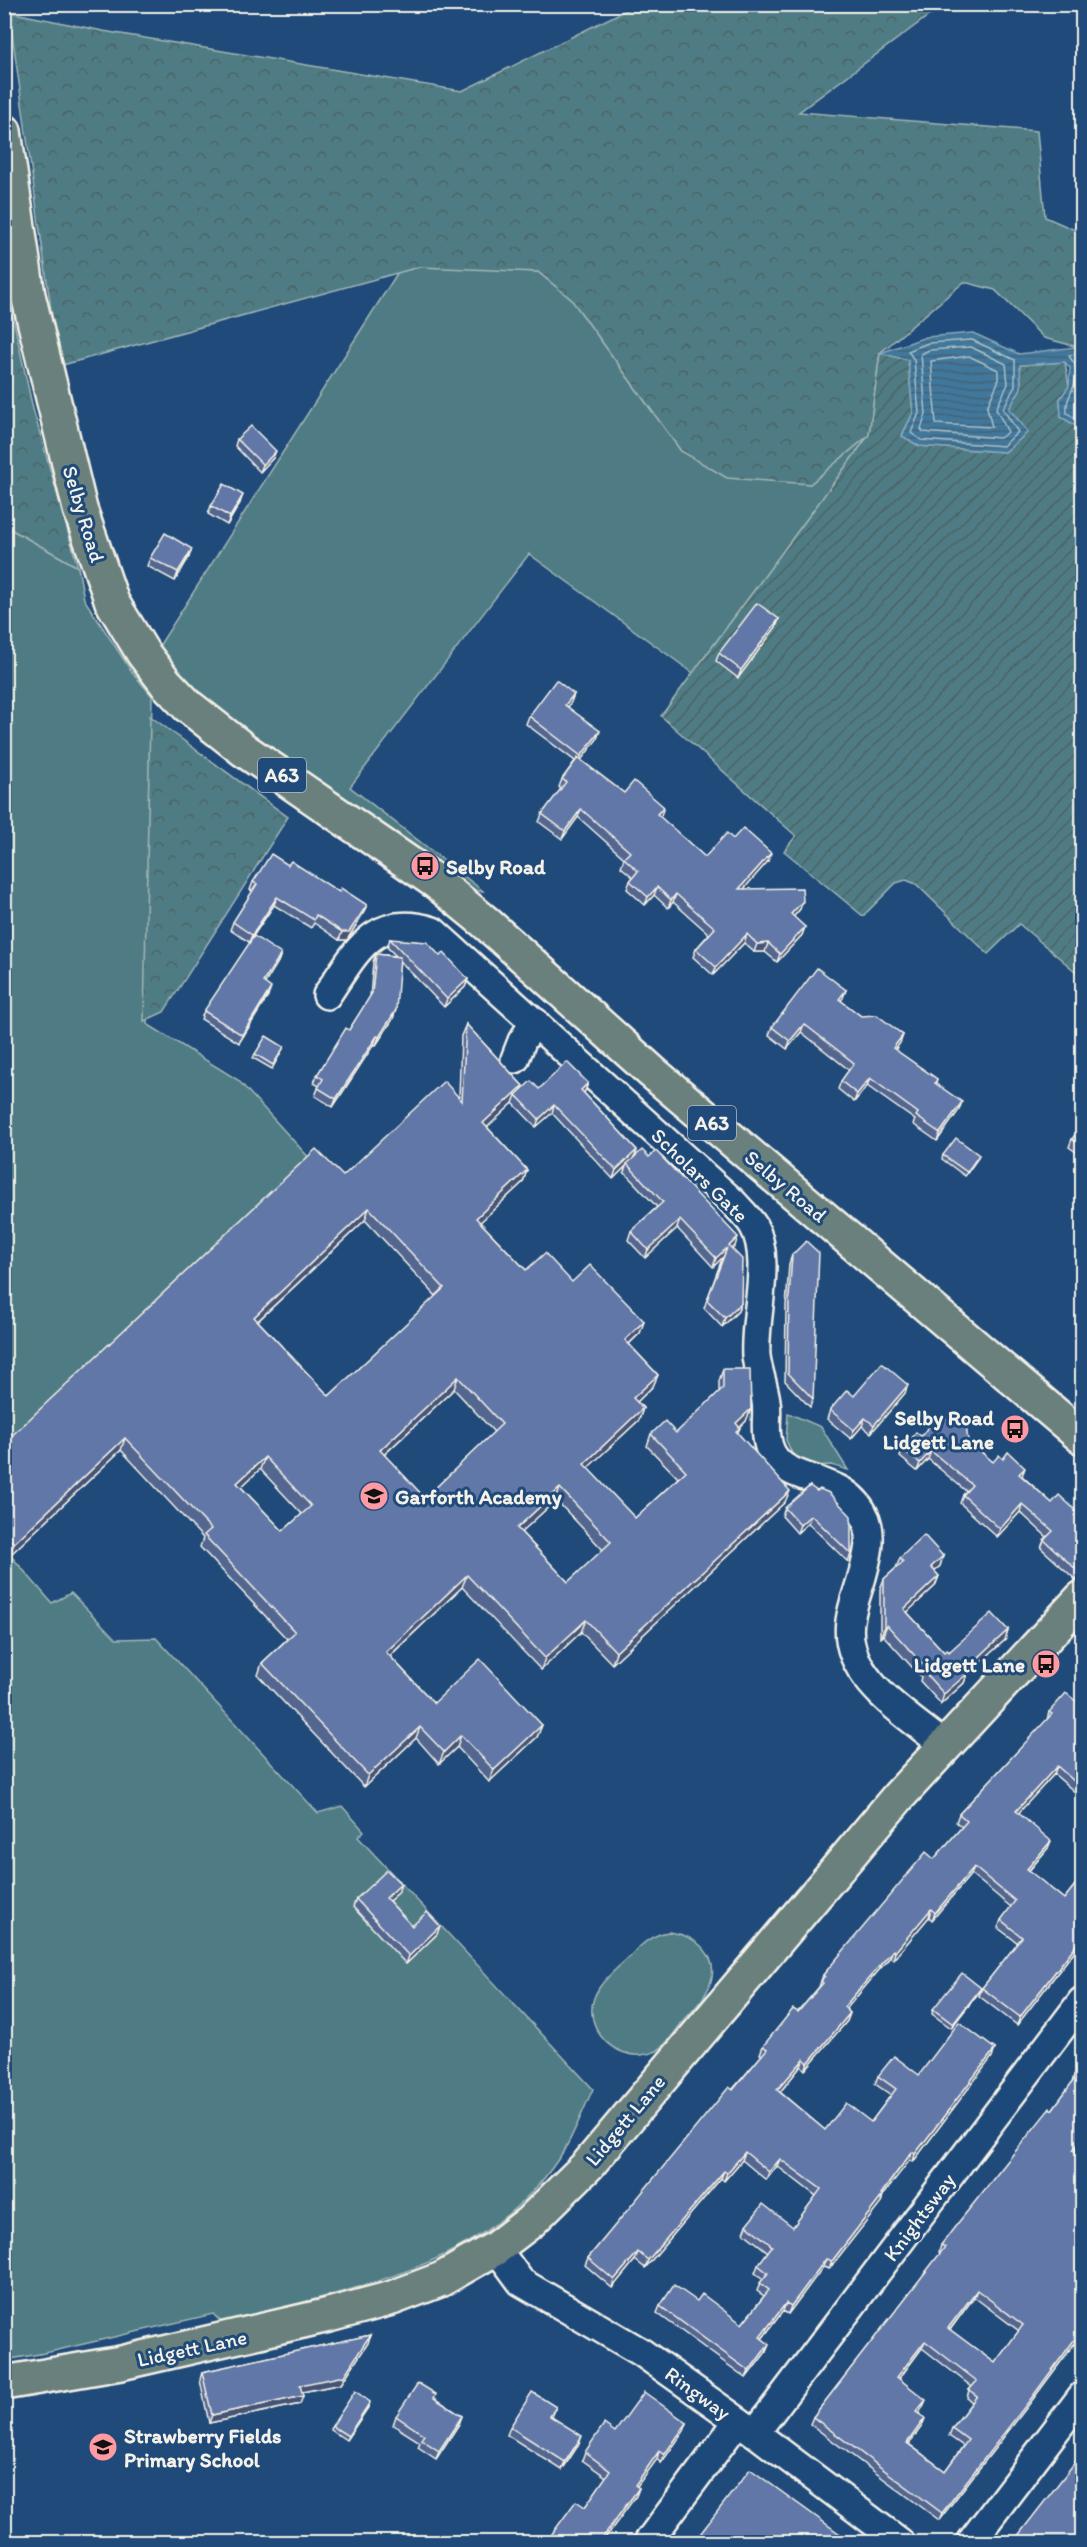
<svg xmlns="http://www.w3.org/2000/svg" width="1087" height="2547" font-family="Itim,sans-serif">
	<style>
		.green { fill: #507c84; stroke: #a2b6b6; stroke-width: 1.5 }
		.forest { fill: url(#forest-crowns); stroke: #a2b6b6; stroke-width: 1.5 }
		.garden { fill: url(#garden-furrows); stroke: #a2b6b6; stroke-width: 1.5 }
		.water { fill: url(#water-rules); stroke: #89a8bb; stroke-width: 1.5 }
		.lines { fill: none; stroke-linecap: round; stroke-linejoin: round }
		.shore { stroke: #acc1ca; stroke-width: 1.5 }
		.minor-casing { stroke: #f4f1e8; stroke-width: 32 }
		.major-casing { stroke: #f4f1e8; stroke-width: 38 }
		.highway-casing { stroke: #f4f1e8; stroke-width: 38 }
		.minor { stroke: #1f4a7a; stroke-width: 27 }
		.major { stroke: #6a807d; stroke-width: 33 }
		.highway { stroke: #6a807d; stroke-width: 33 }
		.wall { fill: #536690; stroke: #f4f1e8; stroke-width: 1.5; fill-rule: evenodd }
		.shaded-wall { fill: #445375; stroke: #f4f1e8; stroke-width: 1.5 }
		.building { fill: #6177a7; stroke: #f4f1e8; stroke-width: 1.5; fill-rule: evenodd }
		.labels { text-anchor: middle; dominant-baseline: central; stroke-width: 6; stroke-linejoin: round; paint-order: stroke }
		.shield { fill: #1f4a7a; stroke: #b4bfc7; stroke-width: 1.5 }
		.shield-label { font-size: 20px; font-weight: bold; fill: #f4f1e8 }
		.street-label { font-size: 21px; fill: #f4f1e8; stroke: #1f4a7a }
		.poi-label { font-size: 21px; font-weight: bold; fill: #f4f1e8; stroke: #1f4a7a; text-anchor: start }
	</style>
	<defs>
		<pattern id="forest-crowns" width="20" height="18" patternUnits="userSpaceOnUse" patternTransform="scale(1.5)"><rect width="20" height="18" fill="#507c84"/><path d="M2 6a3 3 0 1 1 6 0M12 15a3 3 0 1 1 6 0" fill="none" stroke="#4c6265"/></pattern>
		<pattern id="garden-furrows" width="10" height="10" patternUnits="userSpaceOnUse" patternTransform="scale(1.5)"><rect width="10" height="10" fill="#507c84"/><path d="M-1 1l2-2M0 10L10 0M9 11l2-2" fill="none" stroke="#4c6265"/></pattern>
		<pattern id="water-rules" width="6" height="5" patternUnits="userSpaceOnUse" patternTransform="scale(1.5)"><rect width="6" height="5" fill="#41789d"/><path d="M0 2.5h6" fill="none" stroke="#456072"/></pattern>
	</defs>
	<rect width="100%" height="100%" fill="#1f4a7a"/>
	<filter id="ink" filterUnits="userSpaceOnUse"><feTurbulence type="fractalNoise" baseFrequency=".0167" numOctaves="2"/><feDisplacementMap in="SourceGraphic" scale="12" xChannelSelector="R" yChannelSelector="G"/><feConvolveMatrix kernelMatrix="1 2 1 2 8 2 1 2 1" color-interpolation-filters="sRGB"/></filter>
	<g filter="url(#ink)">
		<g class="green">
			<polygon points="457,266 538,272 571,299 681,451 810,484 869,435 693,673 529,554 350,787 483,891 473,891 405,839 268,748 186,684 165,659 159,646 398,272 419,267"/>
			<polygon points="5,526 78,567 84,599 132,672 152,696 147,1024 238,1080 312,1161 5,1450"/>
			<polygon points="788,1413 821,1427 848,1470 831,1465 812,1466 794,1458 786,1440"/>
			<path d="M5,1549L52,1603L71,1593L116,1639L156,1638L318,1813L342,1806L364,1831L358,1837L593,2089C584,2108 576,2129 566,2147C492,2271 349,2287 223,2324L213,2314L45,2353L5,2360Z"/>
			<path d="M668,1932C696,1935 722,1956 709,1987C704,2000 693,2010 684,2020C676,2030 668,2044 657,2051C648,2055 635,2057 625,2053C598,2044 582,2014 599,1988C606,1977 617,1968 627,1959C640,1946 650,1935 668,1932Z"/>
		</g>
		<g class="forest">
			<polygon points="636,5 943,5 799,112 1037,131 1045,217 1082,233 1082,348 1044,338 995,290 964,282 880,353 869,435 810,484 727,478 681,451 571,299 538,272 419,267 59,366 9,12 103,31 462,91"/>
			<polygon points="4,277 33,409 78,567 5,526"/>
			<polygon points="150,716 288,817 164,1012 144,1021"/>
		</g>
		<polygon class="garden" points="880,353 908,360 913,413 902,435 919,446 1005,452 1028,432 1009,409 1021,388 1020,365 1065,362 1069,386 1060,399 1061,417 1082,429 1082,977 1019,924 988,954 916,884 906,880 896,883 863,916 784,851 796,836 661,716 869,435"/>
		<polygon class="water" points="973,333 1019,354 1076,347 1082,348 1082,429 1061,417 1060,399 1069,386 1070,368 1065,362 1020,365 1021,388 1009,409 1028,432 1005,452 919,446 902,436 913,413 908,360 880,353 926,337"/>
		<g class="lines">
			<g class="shore">
				<polygon points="972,340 1015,360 1015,386 1003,409 1018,432 1003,446 921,440 911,433 919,413 914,360 908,351 928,343"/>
				<polygon points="971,347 1006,364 1008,384 996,409 1008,432 1000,438 923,432 921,429 926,414 921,354 929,350"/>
				<path d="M1082,354L1069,355C1070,359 1075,363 1076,367C1080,386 1064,396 1067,413L1082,423"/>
				<polygon points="969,356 998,370 998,382 987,407 992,427 936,424 931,361"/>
			</g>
			<g class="minor-casing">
				<g id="minor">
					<path d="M327,995C356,952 374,912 433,931L732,1201C739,1209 748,1217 753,1225C773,1259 753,1318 756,1356C758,1372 764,1386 766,1401C768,1413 765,1425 767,1437C773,1492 844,1465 866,1519C873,1538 867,1558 862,1577C858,1591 852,1606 850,1621C842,1678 907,1714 945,1746"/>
					<polyline points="515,1059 522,1041 535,1022"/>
					<polyline points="496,2248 521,2282 641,2352 755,2433 900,2542"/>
					<polyline points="755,2433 1082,2001"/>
					<polyline points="648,2542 738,2421"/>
					<polyline points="971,2542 1082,2396"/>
				</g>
			</g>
			<g class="major-casing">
				<polyline id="major" points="4,2383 121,2363 329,2315 392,2298 442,2279 496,2248 530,2222 588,2165 898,1797 1082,1598"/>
			</g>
			<g class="highway-casing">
				<polyline id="highway" points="4,131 28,295 80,509 112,602 143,653 166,683 188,706 244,750 436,882 485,922 652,1072 1082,1437"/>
			</g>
			<use href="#minor" class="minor"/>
			<use href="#major" class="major"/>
			<use href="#highway" class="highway"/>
		</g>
		<g class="wall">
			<polygon points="237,439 273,458 260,472 235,446"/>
			<polygon points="240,503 227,525 208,514 211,506"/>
			<polygon points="189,557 175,581 147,566 150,558"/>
			<polygon points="779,619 776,627 738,678 716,661 719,653"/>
			<polygon points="574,694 571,702 568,707 597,739 581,760 624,793 661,815 659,817 705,857 733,839 768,861 743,889 800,909 793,917 805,927 802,935 777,962 765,952 754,952 744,943 713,975 693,957 696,949 709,934 673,902 668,908 654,895 645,905 627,889 630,881 633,877 621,867 624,858 578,817 562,839 539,822 542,814 561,789 559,787 562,779 575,761 526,724 529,716"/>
			<polygon points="288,865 339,892 367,905 364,912 347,940 339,940 314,923 311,928 274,905 249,942 230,930 233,922 253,891 250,890 253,882"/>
			<polygon points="390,939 440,956 468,979 465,987 444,1007 400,961 393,1019 376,1045 374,1044 333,1107 315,1096 319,1086 314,1083 317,1075 349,1030 370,997 373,962 376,954 396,956 387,947"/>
			<polygon points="281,954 278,962 265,983 268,996 239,1043 201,1019 204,1011"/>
			<polygon points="846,990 841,1001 861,1016 903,1035 900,1043 895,1050 937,1079 936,1083 959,1110 937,1141 913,1124 915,1120 867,1086 854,1102 838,1089 841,1081 849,1070 801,1032 787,1049 769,1035 772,1027"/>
			<path d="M466,1024L523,1086L522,1090L539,1089L588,1083L584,1093L637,1150L635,1156L735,1246L732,1249L741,1303L738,1311L722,1327L704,1308L723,1256L713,1267L677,1228L645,1258L628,1240L631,1231L657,1207L624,1172L626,1166L613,1179L552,1113L536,1127L513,1103L487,1127L527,1170L523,1182L480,1222L526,1270L572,1282L644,1321L640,1333L629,1344L658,1375L653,1386L637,1402L643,1408L639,1420L587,1468L635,1518L678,1478L647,1446L651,1434L676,1433L719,1392V1381L723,1369L746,1421L740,1427L738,1433L785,1502L612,1664L581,1632L541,1670L462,1587L390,1656L434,1703L542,1725L537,1737L489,1782L457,1747L439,1764L416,1738L364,1787L258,1675L262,1663L287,1639L200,1547L203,1538L121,1450L10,1555L4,1549V1443L343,1176L459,1097L461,1036ZM365,1220L436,1296L329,1396L258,1321ZM454,1389L494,1432L425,1498L384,1455ZM260,1469L302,1514L283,1531L241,1487ZM556,1500L603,1550L568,1582L521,1532Z"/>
			<polygon points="284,1047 272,1069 253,1058 255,1054"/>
			<polygon points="1083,1124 1083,1157 1069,1147 1072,1139"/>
			<polygon points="943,1155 977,1159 965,1176 942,1159"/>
			<polygon points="792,1255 813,1399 810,1407 785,1381 786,1306 789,1264"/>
			<polygon points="905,1393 871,1433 862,1426 851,1439 827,1419 830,1410 854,1396"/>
			<polygon points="921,1436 968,1441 993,1462 1022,1476 1052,1503 1083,1517 1083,1574 1076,1580 1041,1548 1044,1540 1047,1537 1020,1512 997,1537 960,1503 963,1495 966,1491 928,1459 917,1471 900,1457 902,1449"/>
			<polygon points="810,1486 851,1554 848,1562 808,1523 797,1533 782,1516 785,1508"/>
			<polygon points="943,1556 940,1566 934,1571 939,1576 935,1586 907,1612 944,1652 1005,1640 967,1674 964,1683 941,1704 920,1681 921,1677 883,1635 880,1638 880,1589 884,1579 896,1568 900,1558"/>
			<polygon points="1083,1707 1083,1799 1054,1774 1018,1813 1048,1848 1029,1871 1064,1899 1083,1875 1083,1940 1017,2025 979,1996 982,1988 1018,1943 998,1928 1001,1920 1011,1907 971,1874 932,1920 929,1917 893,1960 890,1957 846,2009 850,2013 847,2021 805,2070 801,2066 780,2092 825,2130 871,2122 891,2095 875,2084 878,2076 919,2075 995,2049 992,2057 913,2162 910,2160 891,2183 883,2195 881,2203 829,2269 823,2267 788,2314 783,2311 762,2339 766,2352 746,2378 657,2313 660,2306 697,2301 742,2324 764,2296 757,2291 760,2283 763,2279 755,2273 758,2265 768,2252 744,2233 747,2225 793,2227 816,2196 777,2166 766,2180 742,2160 724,2181 721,2178 645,2268 635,2260 612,2288 585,2265 588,2258 762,2055 760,2054 763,2046 798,2012 819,1987 823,1975 934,1859 962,1827 956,1822 959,1814 1047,1720 1049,1712"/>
			<polygon points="398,1893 389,1901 412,1926 437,1934 406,1964 353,1907 356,1899"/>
			<polygon points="979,1992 951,2028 932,2014 933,2009"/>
			<path d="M1083,2064V2141L1075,2151L1083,2157V2332L1030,2403L939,2520L810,2424L813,2417L940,2254L939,2252L941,2245L1052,2110L1072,2083L1074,2075ZM974,2297L1019,2331L995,2363L950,2330ZM922,2348L972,2387L969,2390L967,2398L972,2402L952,2428L949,2436L963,2446L945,2471L909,2444L922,2426L925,2418L918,2413L923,2407L899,2379Z"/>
			<polygon points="370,2335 368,2343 341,2384 302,2392 300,2404 209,2423 200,2380 202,2372"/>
			<polygon points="435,2398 462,2416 459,2424 436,2459 418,2447 420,2442 393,2425 396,2416"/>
			<polygon points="369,2406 346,2440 331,2430 332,2426"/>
			<polygon points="556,2407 552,2417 579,2444 562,2470 507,2435 510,2427"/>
			<polygon points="687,2423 684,2431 661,2463 657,2459 636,2487 639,2488 636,2496 602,2542 546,2542 585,2507 606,2477 582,2460 585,2452 615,2432"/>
		</g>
		<g class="shaded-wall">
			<polygon points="276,451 273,458 260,472 263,465"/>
			<polygon points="243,495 240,503 227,525 230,517"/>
			<polygon points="192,549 189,557 175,581 178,572"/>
			<polygon points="779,619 776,627 738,678 741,670"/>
			<polygon points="574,694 571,702 563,713 565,705"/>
			<polygon points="600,731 597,739 578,764 581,756"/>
			<polygon points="664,807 661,815 654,823 657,814"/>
			<polygon points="581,809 578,817 562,839 565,831"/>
			<polygon points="771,853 768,861 736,898 739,889"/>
			<polygon points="657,887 654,895 645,905 648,897"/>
			<polygon points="676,894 673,902 668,908 671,900"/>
			<polygon points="277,897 274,905 249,942 252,935"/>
			<polygon points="803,901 800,909 788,923 791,914"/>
			<polygon points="367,905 364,912 347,940 339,940 342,932"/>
			<polygon points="805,927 802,935 777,962 780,954"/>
			<polygon points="747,934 744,943 713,975 716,967"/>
			<polygon points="768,943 765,952 754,952 757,944"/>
			<polygon points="281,954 278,962 260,991 263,982"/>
			<polygon points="468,979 465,987 444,1007 447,999"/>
			<polygon points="271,988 268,996 239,1043 242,1035"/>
			<polygon points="846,990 843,998 836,1007 839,999"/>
			<polygon points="396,1010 393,1019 376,1045 379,1037"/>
			<polygon points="804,1024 801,1032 787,1049 790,1041"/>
			<polygon points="903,1035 900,1043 890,1056 893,1048"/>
			<polygon points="377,1036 374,1044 333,1107 336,1099"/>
			<polygon points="870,1078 867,1086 854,1102 857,1094"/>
			<polygon points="588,1083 585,1091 578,1098 581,1090"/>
			<polygon points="523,1086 519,1098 516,1095 513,1103 479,1135 483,1123"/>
			<polygon points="962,1102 959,1110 937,1141 940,1133"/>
			<polygon points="554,1105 552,1113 536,1127 539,1119"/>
			<polygon points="637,1150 634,1159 627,1164 626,1166 613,1179 616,1170"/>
			<polygon points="979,1155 977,1159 965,1176 967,1172"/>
			<polygon points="527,1170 523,1182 472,1230 476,1218"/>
			<polygon points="369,1208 365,1220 250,1328 254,1317"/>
			<polygon points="680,1220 677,1228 645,1258 648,1250"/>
			<polygon points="738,1237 735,1246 726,1254 729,1246"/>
			<polygon points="727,1248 724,1256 713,1267 716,1258"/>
			<polygon points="741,1303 738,1311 722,1327 725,1318"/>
			<polygon points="644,1321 640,1333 620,1352 625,1340"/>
			<polygon points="658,1375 653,1386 629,1410 633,1398"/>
			<polygon points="458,1377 454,1389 376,1462 380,1450"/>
			<polygon points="908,1385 905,1393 871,1433 874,1425"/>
			<polygon points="643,1408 639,1420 579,1476 584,1464"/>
			<polygon points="751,1409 746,1421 732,1435 736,1423"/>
			<polygon points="865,1418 862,1426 851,1439 854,1430"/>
			<polygon points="125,1438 121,1450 10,1555 14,1543"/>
			<polygon points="931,1451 928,1459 917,1471 920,1463"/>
			<polygon points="265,1457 260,1469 233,1495 237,1483"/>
			<polygon points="1025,1468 1022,1476 1016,1482 1019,1474"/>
			<polygon points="560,1488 556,1500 513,1540 517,1528"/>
			<polygon points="790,1491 785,1502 612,1664 616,1652"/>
			<polygon points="1022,1504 1020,1512 997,1537 1000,1529"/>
			<polygon points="811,1515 808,1523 797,1533 800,1525"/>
			<polygon points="943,1556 940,1566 927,1577 931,1567"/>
			<polygon points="1083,1569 1083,1574 1076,1580 1079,1572"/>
			<polygon points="467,1575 462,1587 381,1664 386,1652"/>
			<polygon points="939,1576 935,1586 900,1619 904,1609"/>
			<polygon points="586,1620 581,1632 541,1670 545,1658"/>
			<polygon points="887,1625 883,1635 880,1638 884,1628"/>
			<polygon points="1008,1630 1005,1640 967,1674 964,1683 941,1704 944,1694 965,1670"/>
			<polygon points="542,1725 537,1737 489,1782 494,1770"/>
			<polygon points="420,1727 416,1738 364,1787 368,1775"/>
			<polygon points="461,1735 457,1747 439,1764 444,1752"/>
			<polygon points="1057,1766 1054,1774 1013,1819 1016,1811"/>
			<polygon points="1051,1841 1048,1848 1024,1876 1027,1869"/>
			<polygon points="974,1867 971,1874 932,1920 935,1913"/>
			<polygon points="401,1884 398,1893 383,1906 386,1898"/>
			<polygon points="931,1909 929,1917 893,1960 895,1952"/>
			<polygon points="440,1926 437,1934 406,1964 409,1956"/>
			<polygon points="1083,1936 1083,1940 1017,2025 1020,2017"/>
			<polygon points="893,1950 890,1957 841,2015 844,2007"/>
			<polygon points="981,1988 979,1992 951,2028 953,2024"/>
			<polygon points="850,2013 847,2021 805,2070 808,2063"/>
			<polygon points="995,2049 992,2057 913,2162 915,2154"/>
			<polygon points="804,2059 801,2066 775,2098 777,2090"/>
			<polygon points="1083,2137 1083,2141 1070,2158 1073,2150"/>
			<polygon points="745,2152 742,2160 724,2181 727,2173"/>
			<polygon points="912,2152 910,2160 878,2201 881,2194"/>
			<polygon points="780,2159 777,2166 766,2180 769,2172"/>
			<polygon points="724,2171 721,2178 645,2268 648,2260"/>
			<polygon points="883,2195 881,2203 829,2269 832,2261"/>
			<polygon points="638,2252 635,2260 612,2288 614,2280"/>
			<polygon points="826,2259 823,2267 788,2314 791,2306"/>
			<polygon points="977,2290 974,2297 945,2336 948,2328"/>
			<polygon points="786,2303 783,2311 757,2345 760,2337"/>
			<polygon points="1083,2328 1083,2332 1030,2403 939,2520 942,2513"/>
			<polygon points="370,2335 368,2343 341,2384 297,2393 300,2385"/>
			<polygon points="925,2341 922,2348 894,2385 897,2377"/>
			<polygon points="769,2344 766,2352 746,2378 749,2371"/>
			<polygon points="303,2396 300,2404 209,2423 212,2415"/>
			<polygon points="926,2400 923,2407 914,2420 916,2412"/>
			<polygon points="370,2402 369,2406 346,2440 348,2436"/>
			<polygon points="462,2416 459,2424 436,2459 439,2451"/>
			<polygon points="925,2418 922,2426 904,2450 907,2443"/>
			<polygon points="687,2423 684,2431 661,2463 664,2455"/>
			<polygon points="582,2436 579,2444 562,2470 565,2462"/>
			<polygon points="659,2451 657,2459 632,2493 635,2485"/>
			<polygon points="639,2488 636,2496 602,2542 599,2542"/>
		</g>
		<g class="building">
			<polygon points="251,426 276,451 263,465 237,439"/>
			<polygon points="224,484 243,495 230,517 211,506"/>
			<polygon points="165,533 192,549 178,572 150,558"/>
			<polygon points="757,603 779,619 741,670 719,653"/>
			<polygon points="556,680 574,694 565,705 600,731 581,756 529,716"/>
			<polygon points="578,758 624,793 634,781 664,807 657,814 705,857 727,833 733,839 743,828 771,853 739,889 802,888 803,901 791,914 805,927 780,954 768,943 757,944 747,934 716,967 696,949 715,928 676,894 671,900 657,887 648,897 630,881 638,871 624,858 630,852 581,809 565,831 542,814 566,782 562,779"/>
			<polygon points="271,854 288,865 291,861 339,892 341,888 367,905 349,932 342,932 316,915 314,920 277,897 252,935 233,922 257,884 253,882"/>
			<polygon points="254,936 281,954 263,982 271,988 242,1035 204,1011"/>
			<polygon points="390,939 427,942 440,956 444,953 468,979 447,999"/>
			<polygon points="376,954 400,957 396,1010 379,1037 377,1036 336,1099 318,1088 323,1079 317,1075 346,1028 349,1030 372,993"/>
			<polygon points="817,968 846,990 839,999 861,1016 877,1015 903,1035 893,1048 937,1079 935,1083 962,1102 940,1133 916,1116 918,1113 870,1078 857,1094 841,1081 854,1063 804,1024 790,1041 772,1027"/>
			<path d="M466,1024L523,1086L483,1123L527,1170L476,1218L526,1270L545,1253L572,1282L590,1265L644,1321L625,1340L658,1375L633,1398L643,1408L584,1464L635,1518L686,1471L651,1434L665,1421L676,1433L723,1388V1369H750L751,1409L736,1423L740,1428L736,1431L790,1491L616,1652L586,1620L545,1658L467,1575L386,1652L434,1703L480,1659L542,1725L494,1770L461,1735L444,1752L420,1727L368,1775L262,1663L295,1632L204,1535L211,1529L125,1438L14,1543L4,1533V1443L316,1149L343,1176L444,1081L462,1101ZM369,1208L444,1288L329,1396L254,1317ZM458,1377L502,1424L425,1498L380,1450ZM265,1457L311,1506L283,1531L237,1483ZM560,1488L611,1542L568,1582L517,1528Z"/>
			<polygon points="266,1036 284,1047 273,1065 255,1054"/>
			<polygon points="567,1062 588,1083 581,1090 637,1150 616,1170 554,1105 539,1119 516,1095 531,1081 539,1089"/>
			<polygon points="1083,1124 1083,1147 1072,1139"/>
			<polygon points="956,1138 979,1155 967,1172 943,1155"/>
			<polygon points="642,1150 649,1157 656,1151 738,1237 729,1246 742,1259 741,1303 725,1318 707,1300 727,1248 716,1258 680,1220 648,1250 631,1231 663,1202 627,1164"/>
			<polygon points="806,1241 819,1253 813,1399 788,1373 789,1298 792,1255"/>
			<polygon points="882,1363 908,1385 874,1425 865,1418 854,1430 830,1410 847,1390 854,1396"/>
			<polygon points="965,1417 968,1441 993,1462 999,1455 1003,1459 1008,1452 1025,1468 1019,1474 1052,1503 1059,1495 1083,1517 1083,1569 1079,1572 1044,1540 1053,1531 1022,1504 1000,1529 963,1495 972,1485 931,1451 920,1463 902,1449 916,1432 921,1436 935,1419"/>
			<polygon points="810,1486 817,1491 820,1489 829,1493 851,1516 851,1554 811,1515 800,1525 785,1508"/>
			<polygon points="924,1535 943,1556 931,1567 939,1576 904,1609 944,1652 947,1650 949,1652 992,1613 1008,1630 965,1670 968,1673 944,1694 923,1671 926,1668 887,1625 884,1628 884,1579 903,1562 900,1558"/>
			<polygon points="1066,1693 1083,1707 1083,1789 1057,1766 1016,1811 1051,1841 1027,1869 1064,1899 1083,1875 1083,1936 1020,2017 982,1988 1022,1937 1001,1920 1015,1901 974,1867 935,1913 931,1909 895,1952 893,1950 844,2007 850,2013 808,2063 804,2059 777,2090 825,2130 846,2103 871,2122 896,2089 878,2076 894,2056 919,2075 959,2022 995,2049 915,2154 912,2152 894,2176 881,2194 883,2195 832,2261 826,2259 791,2306 786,2303 760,2337 769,2344 749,2371 660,2306 674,2285 697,2301 702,2294 742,2324 769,2290 760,2283 768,2273 758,2265 772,2246 747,2225 763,2204 793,2227 821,2189 780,2159 769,2172 745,2152 727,2173 724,2171 648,2260 638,2252 614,2280 588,2258 729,2087 733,2090 767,2049 763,2046 793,2009 798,2012 823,1983 821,1981 825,1977 823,1975 926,1852 934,1859 967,1821 959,1814 1052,1714 1049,1712"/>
			<polygon points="387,1870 401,1884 386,1898 412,1926 427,1912 440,1926 409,1956 356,1899"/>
			<polygon points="962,1973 981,1988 953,2024 933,2009"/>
			<path d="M1083,2064V2137L1073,2150L1083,2157V2328L1033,2396L942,2513L813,2417L945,2247L941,2245L954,2228L1050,2108L1052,2110L1076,2077L1074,2075ZM977,2290L1023,2325L995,2363L948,2328ZM925,2341L977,2381L969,2390L977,2396L952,2428L968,2440L945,2471L907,2443L925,2418L916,2412L926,2400L897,2377Z"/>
			<polygon points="370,2335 344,2376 300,2385 303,2396 212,2415 202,2372"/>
			<polygon points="418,2383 436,2394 434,2398 462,2416 439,2451 421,2439 424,2435 396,2416"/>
			<polygon points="355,2391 370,2402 348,2436 332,2426"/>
			<polygon points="532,2392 556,2407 550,2416 582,2436 565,2462 510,2427"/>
			<polygon points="644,2392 687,2423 664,2455 659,2451 635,2485 639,2488 599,2542 546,2542 576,2501 585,2507 610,2471 585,2452 604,2424 615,2432"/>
			<polygon points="1083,2452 1083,2517 1079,2522 1083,2525 1083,2542 1013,2542"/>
			<polygon points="750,2469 851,2542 694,2542"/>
			<polygon points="309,2536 319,2542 305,2542"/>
		</g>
	</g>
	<defs>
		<g id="bus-disc" transform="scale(1.5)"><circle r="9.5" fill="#ff9aa2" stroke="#1f4a7a"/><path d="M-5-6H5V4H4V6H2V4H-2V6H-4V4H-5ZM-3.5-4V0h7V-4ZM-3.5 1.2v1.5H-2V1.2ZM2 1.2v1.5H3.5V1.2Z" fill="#111"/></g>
		<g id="school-disc" transform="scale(1.5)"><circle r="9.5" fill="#ff9aa2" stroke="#1f4a7a"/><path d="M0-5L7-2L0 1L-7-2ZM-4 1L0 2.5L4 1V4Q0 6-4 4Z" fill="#111"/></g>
	</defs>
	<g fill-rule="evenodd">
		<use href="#bus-disc" x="425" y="866"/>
		<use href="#bus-disc" x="1015" y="1429"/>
		<use href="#school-disc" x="374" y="1496"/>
		<use href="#bus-disc" x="1046" y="1664"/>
		<use href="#school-disc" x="103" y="2447"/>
	</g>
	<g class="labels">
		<g class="shield">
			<rect x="258" y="758" width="48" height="34" rx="4.5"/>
			<rect x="688" y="1106" width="48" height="34" rx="4.5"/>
		</g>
		<g class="shield-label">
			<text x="282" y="775">A63</text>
			<text x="712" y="1123">A63</text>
		</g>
		<g class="street-label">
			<text transform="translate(84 514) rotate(73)">Selby Road</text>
			<text transform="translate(700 1175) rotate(44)">Scholars Gate</text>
			<text transform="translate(786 1186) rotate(40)">Selby Road</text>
			<text transform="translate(625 2120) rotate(-50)">Lidgett Lane</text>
			<text transform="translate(919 2217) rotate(-53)">Knightsway</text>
			<text transform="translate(192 2348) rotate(-12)">Lidgett Lane</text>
			<text transform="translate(698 2393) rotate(36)">Ringway</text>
		</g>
		<g class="poi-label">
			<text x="446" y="866">Selby Road</text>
			<text x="994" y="1417" text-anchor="end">Selby Road<tspan x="994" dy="24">Lidgett Lane</tspan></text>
			<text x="395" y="1496">Garforth Academy</text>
			<text x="1025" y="1664" text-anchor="end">Lidgett Lane</text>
			<text x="124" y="2435">Strawberry Fields<tspan x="124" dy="24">Primary School</tspan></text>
		</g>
	</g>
	<rect width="1087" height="2547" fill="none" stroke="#1f4a7a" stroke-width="24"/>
	<rect x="12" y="12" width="1063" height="2523" fill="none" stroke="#f4f1e8" stroke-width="2" filter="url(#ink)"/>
</svg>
